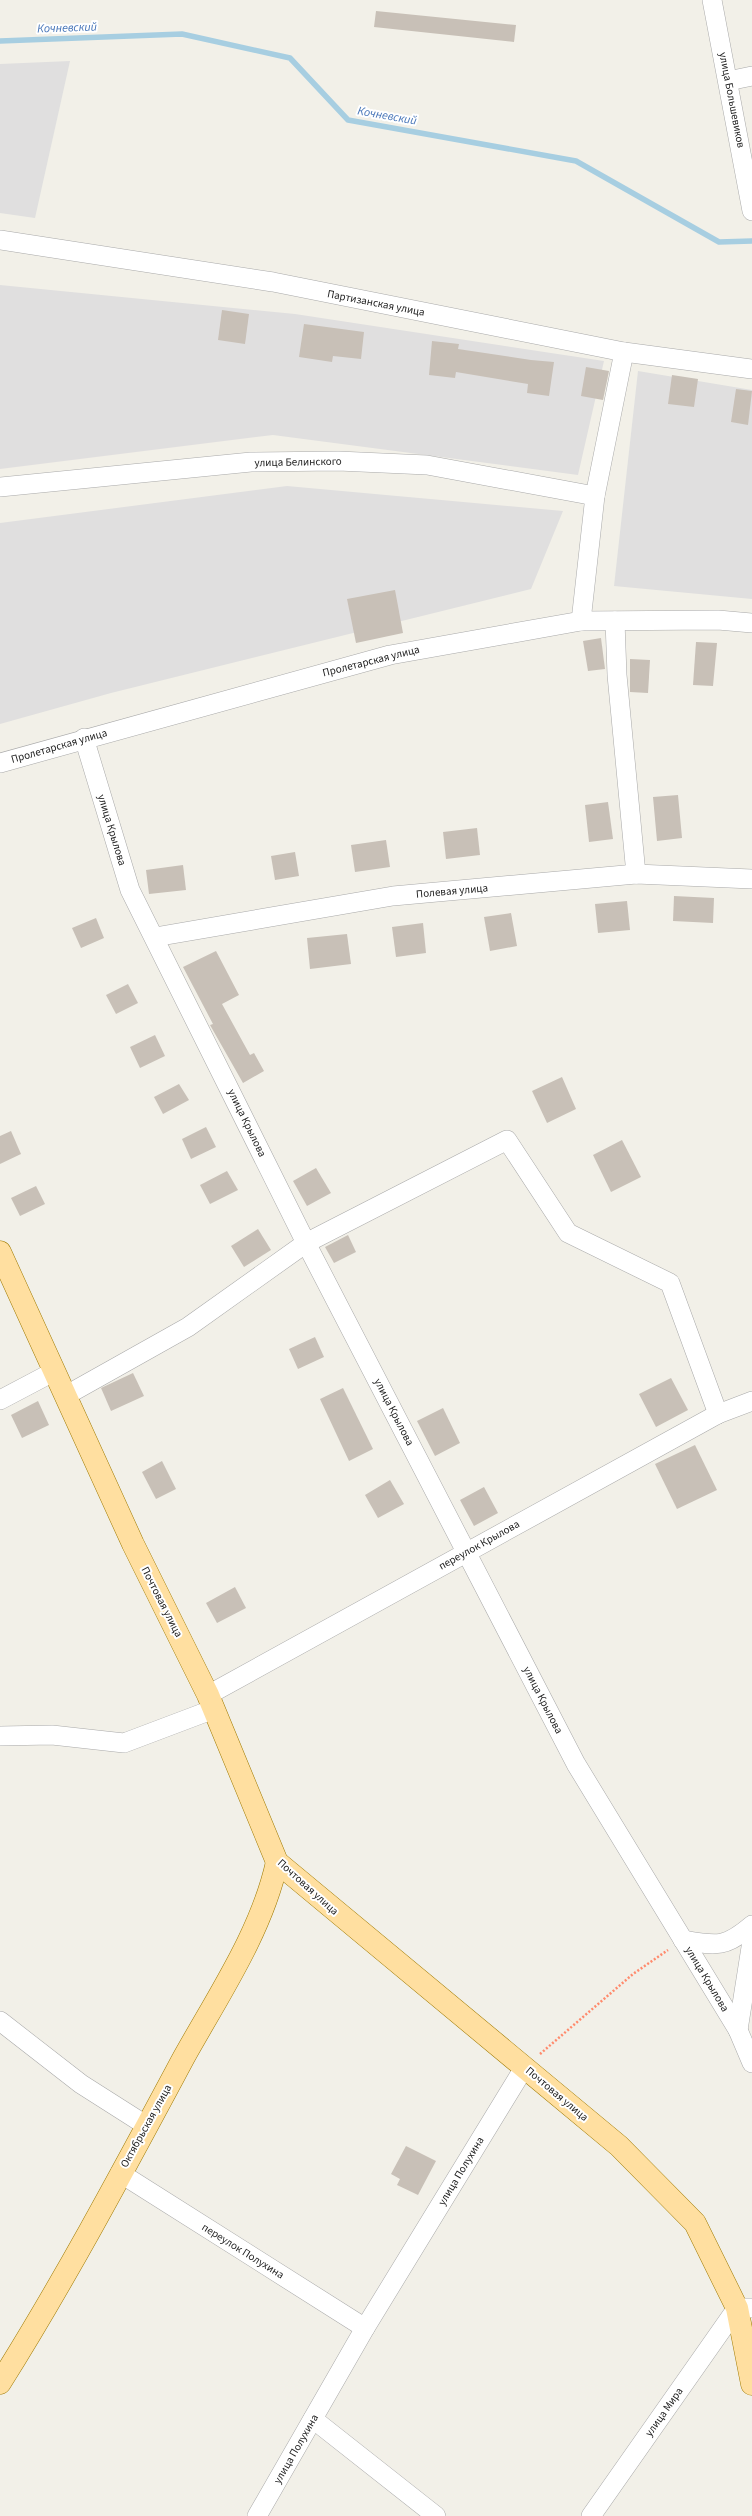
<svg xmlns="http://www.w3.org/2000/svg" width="752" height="2516" font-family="'Source Sans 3',sans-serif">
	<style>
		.residential { fill: #e0dfdf }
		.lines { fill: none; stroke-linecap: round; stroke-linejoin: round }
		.stream { stroke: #a7cee1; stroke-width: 5.5 }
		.building { fill: #c8c0b7 }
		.minor-casing { stroke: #a9a9a9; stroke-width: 20 }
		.major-casing { stroke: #9f7a00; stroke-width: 23 }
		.path { stroke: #ff8a6c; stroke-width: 2.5; stroke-dasharray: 2 2; stroke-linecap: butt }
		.minor { stroke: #fff; stroke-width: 19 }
		.major { stroke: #ffdfa0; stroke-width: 22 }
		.labels { text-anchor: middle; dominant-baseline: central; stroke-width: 4; stroke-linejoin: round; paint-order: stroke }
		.street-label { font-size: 11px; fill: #222; stroke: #fff }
		.water-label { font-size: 12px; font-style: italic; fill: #4775b8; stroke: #fff }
	</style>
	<rect width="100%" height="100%" fill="#f2f0e8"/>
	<g class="residential">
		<polygon points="70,61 35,218 0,213 0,64"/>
		<polygon points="0,285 295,314 604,361 578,475 273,435 0,469"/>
		<polygon points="638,371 752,390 752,599 614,586"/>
		<polygon points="287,486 563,511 531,589 111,693 0,724 0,523"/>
	</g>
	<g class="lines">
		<polyline class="stream" points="0,41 182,34 290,58 348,120 576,161 719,242 752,241"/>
	</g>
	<g class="building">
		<polygon points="376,11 516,25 514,42 374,27"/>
		<polygon points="222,310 249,314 245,344 218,340"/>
		<polygon points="304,324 364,332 361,359 333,356 332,362 299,357"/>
		<polygon points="432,341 459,344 458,349 531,360 554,362 549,396 527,393 528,384 456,372 455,378 429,375"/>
		<polygon points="586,367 609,371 603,400 581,396"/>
		<polygon points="672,375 698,379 694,407 668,404"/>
		<polygon points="736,389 752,391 748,425 731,422"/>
		<polygon points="395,590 403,633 356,643 347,599"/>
		<polygon points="601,638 605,669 588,671 583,641"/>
		<polygon points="696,642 717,643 713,686 693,685"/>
		<polygon points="630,659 650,660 648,693 630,692"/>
		<polygon points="678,795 682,838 657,841 653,797"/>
		<polygon points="608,802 613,839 589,842 585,805"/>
		<polygon points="477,828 480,855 446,859 443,832"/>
		<polygon points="386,840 390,867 355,872 351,845"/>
		<polygon points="295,852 299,876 275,880 271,856"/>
		<polygon points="183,865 186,890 149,894 146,870"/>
		<polygon points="674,896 714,898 713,923 673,921"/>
		<polygon points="627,901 630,930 598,933 595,904"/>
		<polygon points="511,913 517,946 490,951 484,917"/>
		<polygon points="96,918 104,938 81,948 72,928"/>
		<polygon points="423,923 426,953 396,957 392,927"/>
		<polygon points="347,934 351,964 310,969 307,938"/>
		<polygon points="216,951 239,995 222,1004 250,1055 254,1053 264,1071 243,1083 210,1025 213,1024 183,967"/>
		<polygon points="128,984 138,1003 116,1014 106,995"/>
		<polygon points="155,1035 165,1056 140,1068 130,1047"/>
		<polygon points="562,1077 576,1109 547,1123 532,1091"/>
		<polygon points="179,1084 189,1100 163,1114 154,1097"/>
		<polygon points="206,1127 216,1147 191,1159 182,1139"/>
		<polygon points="11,1131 21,1154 0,1164 0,1136"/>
		<polygon points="622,1140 641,1177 611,1192 593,1155"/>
		<polygon points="316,1168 331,1193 307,1206 293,1181"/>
		<polygon points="227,1171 238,1190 210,1204 200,1185"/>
		<polygon points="36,1186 45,1204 20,1216 11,1198"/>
		<polygon points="258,1229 271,1250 244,1267 231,1246"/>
		<polygon points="348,1235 356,1252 334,1263 325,1247"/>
		<polygon points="315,1337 324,1357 298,1369 289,1349"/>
		<polygon points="133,1373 144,1396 111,1411 101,1388"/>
		<polygon points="671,1378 688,1410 656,1427 639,1394"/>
		<polygon points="343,1388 373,1449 349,1461 320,1399"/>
		<polygon points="38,1401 49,1425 22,1438 11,1415"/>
		<polygon points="443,1408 460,1443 435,1456 417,1421"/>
		<polygon points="695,1445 717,1490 677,1509 655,1464"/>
		<polygon points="162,1461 176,1489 156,1499 142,1472"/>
		<polygon points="390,1480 404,1504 378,1518 365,1495"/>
		<polygon points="484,1487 498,1513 474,1526 460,1500"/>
		<polygon points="235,1587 246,1608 217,1623 206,1603"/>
		<polygon points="406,2146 436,2161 418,2195 397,2185 400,2179 391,2174"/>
	</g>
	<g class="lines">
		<g class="minor-casing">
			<g id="minor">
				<polyline points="712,0 752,211"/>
				<polyline points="728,81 752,76"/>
				<polyline points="0,240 273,282 624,352 752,369"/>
				<polyline points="0,487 251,462 338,461 427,465 595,496"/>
				<polyline points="581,621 595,496 624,352"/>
				<polyline points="615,621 617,675 636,874"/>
				<polyline points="84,738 130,890 306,1243 576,1764 738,2030 752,2063"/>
				<polyline points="0,763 390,655 581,621 718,620 752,623"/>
				<polyline points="155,937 393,896 636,874 752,879"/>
				<polyline points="65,1396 188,1327 306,1243 507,1140 568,1233 670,1283 718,1414"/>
				<polyline points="0,1400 55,1371"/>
				<polyline points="208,1695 718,1414 752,1401"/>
				<polyline points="0,1736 52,1735 124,1743 214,1709"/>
				<path d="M683,1940C717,1946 725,1948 752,1925"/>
				<polyline points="0,2021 81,2084 147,2126"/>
				<polyline points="738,2030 752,1941"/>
				<polyline points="120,2173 365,2328"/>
				<polyline points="313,2419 436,2516"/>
				<polyline points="257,2516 365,2328 524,2068"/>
				<polyline points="591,2516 737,2308 752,2308"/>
			</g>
		</g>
		<g class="major-casing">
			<g id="major">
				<polyline points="0,1252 133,1544 208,1695 277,1862 619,2146 695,2223 737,2308 752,2384"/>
				<path d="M0,2383C66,2278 125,2167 184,2057C218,1996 262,1931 277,1862"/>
			</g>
		</g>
		<polyline class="path" points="540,2054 633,1974 668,1950"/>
		<use href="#minor" class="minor"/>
		<use href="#major" class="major"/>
	</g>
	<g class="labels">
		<g class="street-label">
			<text transform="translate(732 100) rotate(79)">улица Большевиков</text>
			<text transform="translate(376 303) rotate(11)">Партизанская улица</text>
			<text transform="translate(298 462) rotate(-1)">улица Белинского</text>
			<text transform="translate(371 661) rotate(-14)">Пролетарская улица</text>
			<text transform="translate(59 746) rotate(-16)">Пролетарская улица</text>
			<text transform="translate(112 830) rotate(73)">улица Крылова</text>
			<text transform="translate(452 891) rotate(-5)">Полевая улица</text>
			<text transform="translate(247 1123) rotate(64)">улица Крылова</text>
			<text transform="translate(394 1412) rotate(63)">улица Крылова</text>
			<text transform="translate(479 1545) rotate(-29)">переулок Крылова</text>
			<text transform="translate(162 1602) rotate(63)">Почтовая улица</text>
			<text transform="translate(543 1700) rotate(63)">улица Крылова</text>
			<text transform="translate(308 1887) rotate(42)">Почтовая улица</text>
			<text transform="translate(707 1979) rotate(59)">улица Крылова</text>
			<text transform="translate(557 2094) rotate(40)">Почтовая улица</text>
			<text transform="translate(146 2126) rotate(-61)">Октябрьская улица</text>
			<text transform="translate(461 2171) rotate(-59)">улица Полухина</text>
			<text transform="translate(243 2251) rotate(32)">переулок Полухина</text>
			<text transform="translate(664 2412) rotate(-55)">улица Мира</text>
			<text transform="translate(296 2449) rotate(-60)">улица Полухина</text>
		</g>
		<g class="water-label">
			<text transform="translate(67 28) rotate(-2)">Кочневский</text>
			<text transform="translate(387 116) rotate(10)">Кочневский</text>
		</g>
	</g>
</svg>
